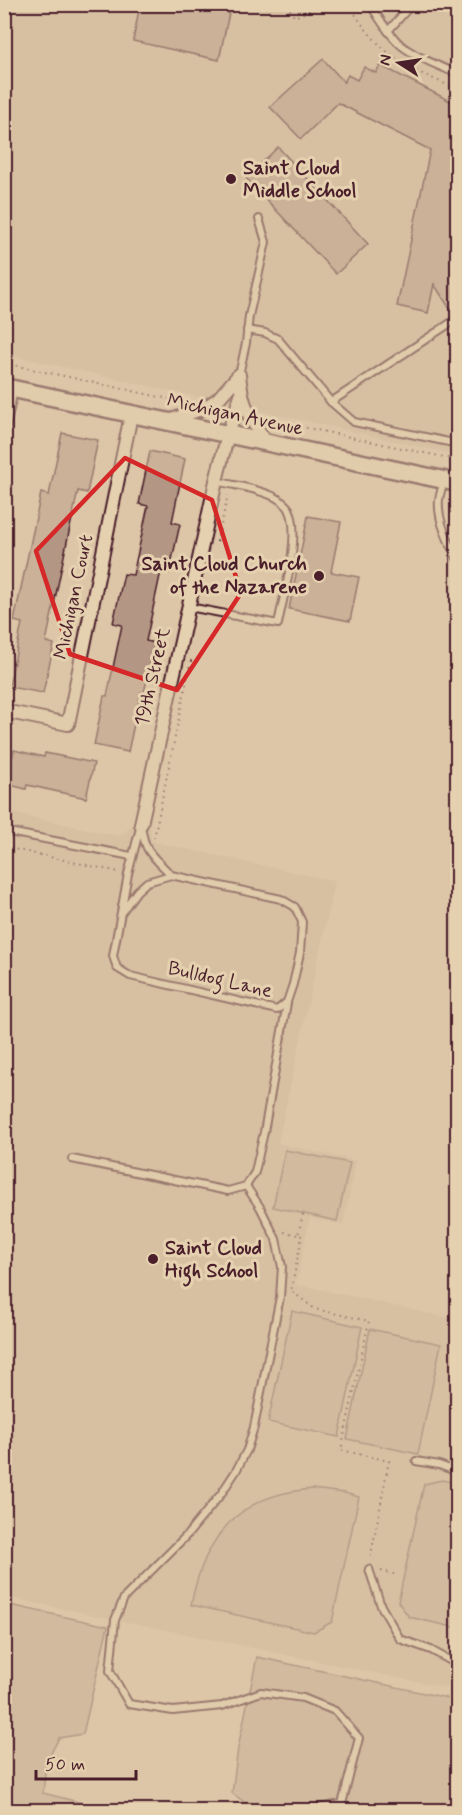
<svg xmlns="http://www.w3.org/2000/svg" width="462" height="1815" font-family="Mynerve,sans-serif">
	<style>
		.built { fill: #d0b89c }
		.green { fill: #c3aa92; stroke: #86645e; stroke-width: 1.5 }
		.building { fill: #b39784; stroke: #4a1f2b; stroke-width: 1.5 }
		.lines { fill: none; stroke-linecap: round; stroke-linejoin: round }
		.lane-casing { stroke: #4a1f2b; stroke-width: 10 }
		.street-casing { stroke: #4a1f2b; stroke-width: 16 }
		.secondary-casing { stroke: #4a1f2b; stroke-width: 21 }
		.path { stroke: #4a1f2b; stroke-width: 2; stroke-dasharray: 1.5 4.5; stroke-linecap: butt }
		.lane { stroke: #e5d1af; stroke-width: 6 }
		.street { stroke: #e5d1af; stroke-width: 12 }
		.secondary { stroke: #e5d1af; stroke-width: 16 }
		.marked { fill: none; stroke: #d62828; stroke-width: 4.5; stroke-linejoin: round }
		.poi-dot { fill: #4a1f2b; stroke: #e5d1af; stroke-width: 2 }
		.labels { text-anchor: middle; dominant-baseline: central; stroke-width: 6; stroke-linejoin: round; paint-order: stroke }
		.poi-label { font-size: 20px; font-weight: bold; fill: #4a1f2b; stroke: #e5d1af; text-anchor: start }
		.street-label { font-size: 20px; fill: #4a1f2b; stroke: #e5d1af }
	</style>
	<rect width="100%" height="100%" fill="#dcc6a7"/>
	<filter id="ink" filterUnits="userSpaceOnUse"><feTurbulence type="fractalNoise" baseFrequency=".0167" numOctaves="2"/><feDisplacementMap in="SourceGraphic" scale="12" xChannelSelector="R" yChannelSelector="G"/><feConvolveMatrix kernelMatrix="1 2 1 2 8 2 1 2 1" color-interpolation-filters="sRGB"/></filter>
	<g filter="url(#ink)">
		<g class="built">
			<polygon points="5,5 457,5 457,455 5,354"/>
			<polygon points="5,811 119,836 124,833 134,823 150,826 151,839 155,842 335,881 278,1143 356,1161 343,1225 310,1218 296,1284 450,1318 457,1286 457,1690 5,1597"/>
		</g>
		<g class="green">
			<polygon points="285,1150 350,1163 337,1221 273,1207"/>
			<polygon points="292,1311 362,1327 339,1437 268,1422"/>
			<polygon points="370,1329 441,1344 418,1454 347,1439"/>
			<polygon points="442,1480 457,1483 457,1628 409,1617 398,1602 424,1484"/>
			<path d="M312,1489L345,1493L359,1497L332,1622L314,1632L191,1605C204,1536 239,1494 312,1489Z"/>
			<polygon points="5,1604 108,1626 83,1734 59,1738 46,1763 43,1793 110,1810 5,1810"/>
			<polygon points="257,1657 457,1700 457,1810 270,1810 269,1807 244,1802 232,1793 238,1748"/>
		</g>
		<g class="building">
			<polygon points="140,4 231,4 219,60 133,41"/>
			<polygon points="323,59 344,82 348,75 357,80 364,67 376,73 380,65 458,105 458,304 450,309 434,284 428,313 397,306 430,150 338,103 301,139 270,107"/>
			<polygon points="278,147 368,244 336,274 246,178"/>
			<polygon points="62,433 98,440 87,493 78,491 69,532 46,642 54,644 43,693 9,687 22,623 14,621 35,522 41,493 49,495"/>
			<polygon points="150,451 185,459 172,522 180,524 169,573 161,571 146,641 155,643 144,693 141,692 128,752 94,745 104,696 107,696 122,625 113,623 124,574 133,575 148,506 139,504"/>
			<polygon points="308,516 341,522 331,572 359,577 350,621 289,609"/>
			<polygon points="14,750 44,757 45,753 94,763 86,798 27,785 26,789 6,784"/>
		</g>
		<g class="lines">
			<g class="lane-casing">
				<g id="lane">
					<path d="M370,4C379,18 389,35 402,46C418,58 439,66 458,74"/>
					<polyline points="388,31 412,4"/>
					<polyline points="247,330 265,333 278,339 331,402 354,422 458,444"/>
					<polyline points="239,375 246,343 249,316 266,242 259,219"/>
					<polyline points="331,402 458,318"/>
					<polyline points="4,438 14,390"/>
					<path d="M444,481C442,487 440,494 439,500C437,520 449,543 458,560"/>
					<path d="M189,607L278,624C283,597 302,533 289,509C287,505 279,499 275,497C257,488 236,486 216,481"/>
					<path d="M141,826C146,856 152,854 171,875"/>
					<polyline points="4,831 131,856"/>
					<polyline points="121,913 137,891 147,882 171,875 281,899 295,907 302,922 300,953 293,984 287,1002 277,1010 130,976 117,968 113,956 128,874 141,824"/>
					<polyline points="72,1159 228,1191 246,1186 255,1172 264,1132 287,1003"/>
					<polyline points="246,1186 260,1207 276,1239 282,1267 280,1297 254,1427 247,1450 236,1471 221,1494 188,1534 124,1598 115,1620 110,1671 129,1704 173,1711 222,1706 261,1692 303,1698 335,1711 359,1738 342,1804 305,1810"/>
					<polyline points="416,1461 439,1465 458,1472"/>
					<polyline points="369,1569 381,1606 400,1639 431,1650 458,1665"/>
				</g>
			</g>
			<g class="street-casing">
				<g id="street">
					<path d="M239,375C242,406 249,417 266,442"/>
					<polyline points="169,421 206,407 218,399 239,375"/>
					<polyline points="4,711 68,724 131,415"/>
					<polyline points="141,824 216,481 228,434 241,395"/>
				</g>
			</g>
			<g class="secondary-casing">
				<polyline id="secondary" points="4,387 458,483"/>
			</g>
			<g class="path">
				<polyline points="287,4 294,17 316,8 330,10 338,4"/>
				<path d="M349,4C362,27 380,49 403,63C419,74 440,81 458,90"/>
				<polyline points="4,363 183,402"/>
				<polyline points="265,419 458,460"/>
				<polyline points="217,542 228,495"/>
				<polyline points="154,838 192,656"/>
				<polyline points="4,847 119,872"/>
				<polyline points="303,1214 298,1235 302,1236 291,1291 315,1309 369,1321 341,1450 389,1461 370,1560"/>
				<polyline points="284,1232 298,1235"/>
				<polyline points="381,1571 394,1574"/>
			</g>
			<use href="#lane" class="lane"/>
			<use href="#street" class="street"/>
			<use href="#secondary" class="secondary"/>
		</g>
	</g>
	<path d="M0 0H462V1815H0ZM125,458L212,500L241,593L177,690L70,654L36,551Z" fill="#dcc6a7" fill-opacity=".55" fill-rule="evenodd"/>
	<path class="marked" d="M125,458L212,500L241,593L177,690L70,654L36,551Z"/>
	<g class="poi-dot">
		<circle cx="231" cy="179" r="6"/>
		<circle cx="319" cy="576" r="6"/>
		<circle cx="153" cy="1259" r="6"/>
	</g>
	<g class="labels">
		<g class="poi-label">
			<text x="243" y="168">Saint Cloud<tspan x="243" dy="23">Middle School</tspan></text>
			<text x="307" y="564" text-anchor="end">Saint Cloud Church<tspan x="307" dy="23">of the Nazarene</tspan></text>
			<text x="165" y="1248">Saint Cloud<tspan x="165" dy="23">High School</tspan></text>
		</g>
		<g class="street-label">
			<text transform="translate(235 415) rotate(12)">Michigan Avenue</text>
			<text transform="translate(74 597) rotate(-78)">Michigan Court</text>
			<text transform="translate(153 677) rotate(-77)">19th Street</text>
			<text transform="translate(220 980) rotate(13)">Bulldog Lane</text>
		</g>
	</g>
	<rect width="462" height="1815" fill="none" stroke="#e5d1af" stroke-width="24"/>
	<rect x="12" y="12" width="438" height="1791" fill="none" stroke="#4a1f2b" stroke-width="2" filter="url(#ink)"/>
	<g transform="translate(399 63) rotate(282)" stroke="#e5d1af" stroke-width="4.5" paint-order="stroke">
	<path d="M0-4.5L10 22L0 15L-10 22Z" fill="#4a1f2b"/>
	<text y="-9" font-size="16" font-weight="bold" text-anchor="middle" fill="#4a1f2b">N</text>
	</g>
	<path d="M36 1770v9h100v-9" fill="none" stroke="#4a1f2b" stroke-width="3"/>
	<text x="45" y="1770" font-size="18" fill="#4a1f2b" stroke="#e5d1af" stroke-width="4.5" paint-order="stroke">50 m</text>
</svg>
